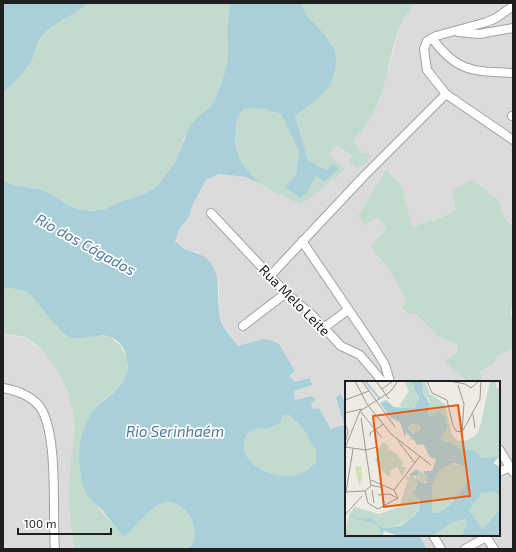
<svg xmlns="http://www.w3.org/2000/svg" width="516" height="552" font-family="'Exo 2',sans-serif">
	<style>
		.residential { fill: #dcdbdb }
		.wetland { fill: #c3dbcf }
		.water { fill: #a9d0d9; fill-rule: evenodd }
		.lines { fill: none; stroke-linecap: round; stroke-linejoin: round }
		.minor-casing { stroke: #a2a2a2; stroke-width: 10 }
		.minor { stroke: #fff; stroke-width: 8 }
		.labels { text-anchor: middle; dominant-baseline: central; stroke-width: 3.5; stroke-linejoin: round; paint-order: stroke }
		.street-label { font-size: 14px; fill: #1e1e1e; stroke: #fff }
		.water-label { font-size: 15px; font-style: italic; fill: #4f7b9f; stroke: #fff }
		.inset-river { fill: none; stroke: #a9d0d9; stroke-width: 2 }
		.inset-road { fill: none; stroke: #9b9995; stroke-width: 1 }
		.view { fill: #e8590c; fill-opacity: 0.15; stroke: #e8590c; stroke-width: 2 }
		.inset-edge { fill: none; stroke: #1e1e1e; stroke-width: 2 }
	</style>
	<rect width="100%" height="100%" fill="#eeebe5"/>
	<g class="residential">
		<polygon points="416,3 513,3 513,227 505,219 499,200 456,210 442,217 412,227 407,208 378,218 386,229 370,246 388,269 407,301 401,307 408,314 416,314 437,336 459,344 457,354 444,360 470,382 346,382 346,405 341,394 336,397 344,426 331,429 319,408 314,409 311,404 295,400 293,391 312,385 295,382 289,376 284,354 279,344 262,339 238,346 222,324 219,312 219,286 199,253 186,249 175,241 180,229 189,217 193,204 206,180 219,174 246,177 300,204 345,169 328,154 337,145 352,156 363,154 352,141 365,126 379,102 398,34 403,21 411,8"/>
		<polygon points="3,334 26,338 47,355 61,378 72,404 74,418 73,444 70,473 70,500 71,531 74,549 3,549"/>
		<polygon points="513,349 513,549 427,549 419,535 499,535 499,382 480,382 483,379 479,371 493,365 498,355"/>
	</g>
	<g class="wetland">
		<path d="M89,3H230L227,29L228,56L226,69L217,95L210,107L199,116L184,138L174,164L157,186L146,193L117,203L105,209L91,211L77,209L64,203L53,195L40,189L12,185L3,179V93C13,83 24,73 31,60C35,53 37,44 41,37C50,24 76,15 89,3Z"/>
		<path d="M302,3H416C391,27 391,72 378,103C372,118 363,129 353,141L363,154L367,153L371,157L365,164L357,168L349,162L352,156L337,145L329,154L345,169L313,196L300,204C287,198 273,192 261,184C245,174 234,152 236,133C237,121 237,117 244,107L265,109L281,114L299,152L296,174L285,187L308,191L316,176L326,170L308,160L295,116L327,89L320,29L310,20L302,7Z"/>
		<polygon points="386,170 402,186 412,227 442,217 456,210 452,191 472,180 499,200 505,219 513,227 513,299 511,313 513,324 513,349 498,355 493,365 479,371 483,379 480,382 468,381 454,371 444,360 457,354 458,344 437,336 416,314 408,314 401,307 407,301 388,269 370,246 386,229 378,218 365,225 358,216"/>
		<path d="M3,288L17,289L30,294L59,328L83,338L97,335L110,337L121,346L127,359L128,373L122,385L101,402L88,496C101,509 111,524 124,537C134,527 153,503 167,502C189,501 205,535 188,549H74C70,524 68,498 70,473C71,454 75,436 74,418C72,391 50,352 27,338C21,335 10,335 3,334Z"/>
		<path d="M283,415H289L302,427L316,451L317,462C311,468 304,473 296,475C275,479 241,467 244,441C245,437 249,431 253,430C258,428 264,429 269,428C273,427 277,425 280,423Z"/>
	</g>
	<g class="water">
		<path d="M3,3H89C76,15 50,24 41,37C36,45 35,55 30,63C23,74 13,83 3,93Z"/>
		<path d="M230,3H302C303,14 312,21 319,28C323,33 333,46 335,51C338,62 334,81 326,90C318,100 305,107 295,116L308,160L326,170L333,164L339,169L325,181L316,176L308,191L300,198L285,187L296,174L299,152L281,114L265,109L245,108C237,116 237,119 236,131C233,153 244,169 260,184L246,177L219,174L206,180L193,204L189,217L180,228L175,241C178,243 181,247 185,249C193,253 202,253 209,261C224,279 214,303 222,324C225,330 233,339 238,346L262,339L271,340L279,344L295,371L289,376L295,382L310,378L312,385L294,391L295,400L312,396L315,400L311,404L313,409L319,408L331,429L344,425L336,397L341,394L346,405V535H419L427,549H188C205,535 188,501 167,502C153,503 134,528 124,537C116,529 110,520 103,511C98,506 92,502 88,496C82,488 81,477 80,468C77,449 82,428 92,413C104,396 128,388 128,366C127,359 126,352 122,346C105,324 83,345 68,336C56,328 47,313 37,303C35,300 32,295 29,294C22,289 12,288 3,288V179L12,185L40,189L53,195L64,203L77,209L91,211L105,209L117,203L146,193L157,186L174,164L190,126L199,116L210,107L217,95L226,69L228,56L227,29ZM283,415H289L302,427L316,451V462C311,468 304,473 296,475C275,479 241,467 244,441C245,437 249,431 253,430C258,428 264,429 269,428C273,427 277,425 280,423Z"/>
	</g>
	<g class="lines">
		<g class="minor-casing">
			<g id="minor">
				<polyline points="513,6 496,18 487,22 436,36 427,41 424,49 427,70 446,94 513,140"/>
				<polyline points="458,32 479,34 513,28"/>
				<path d="M432,38C457,73 474,71 513,73"/>
				<polyline points="512,116 513,116"/>
				<polyline points="211,213 286,293 311,314 341,346 360,355 383,382"/>
				<polyline points="302,241 374,347 385,365 390,382"/>
				<polyline points="270,276 364,176 446,94"/>
				<polyline points="243,326 286,293"/>
				<polyline points="325,327 348,310"/>
				<path d="M3,388C16,390 32,396 40,407C59,434 52,515 55,549"/>
				<polyline points="499,449 513,472"/>
				<polyline points="499,472 513,466"/>
				<polyline points="433,535 441,549"/>
				<polyline points="485,535 494,549"/>
				<polyline points="465,549 486,537"/>
			</g>
		</g>
		<use href="#minor" class="minor"/>
	</g>
	<g class="labels">
		<g class="street-label">
			<text transform="translate(295 300) rotate(45)">Rua Melo Leite</text>
		</g>
		<g class="water-label">
			<text transform="translate(86 244) rotate(29)">Rio dos Cágados</text>
			<text x="175" y="431">Rio Serinhaém</text>
		</g>
	</g>
	<g transform="translate(345 381)">
		<rect width="155" height="155" fill="#eeebe5"/>
		<path d="M16,85L17,98L14,104L10,86Z" fill="#cce5af"/>
		<path d="M59,0H67L70,5L74,20L67,28L54,25L64,10ZM77,0H80L85,13L100,23L107,54L113,60H121L131,54L135,46L145,0H152L151,6L155,8V75L137,77L123,68L114,67L106,61H98L96,56L102,40L93,29L87,36L83,34L85,21L77,10ZM64 47a5 5 0 1 1 10 0a5 5 0 1 1-10 0ZM38,61L44,65L42,68L52,73L58,82L56,85L61,87L57,95L52,86L45,90L46,93L43,95L33,86L30,77L34,76L33,68ZM105,82L121,86L125,96L117,110L105,124L91,133L87,132V104L95,88ZM71,88L81,93L83,101L76,102L72,93L67,94L74,102L69,107L75,125L67,137L52,145L38,147L33,143L37,155H0L4,133L10,126L34,133L54,126L63,99L60,97L62,95L66,98L64,94ZM142,110H149L155,115V128L138,148L125,132L124,127L134,113ZM120,138L122,143L116,155H88L106,142Z" fill="#c3dbcf"/>
		<path d="M67,0H77V10L85,23L83,34L87,36L93,29L101,37L102,47L96,56L98,61H106L114,67L128,69L137,77L155,75L148,82L155,86V115L149,110L136,112L124,130L138,148L155,128V155H116L122,143L120,138L106,142L88,155H54L39,150L37,155L33,143L12,138L5,131L14,138L26,137L38,147L55,145L69,135L74,128L75,120L68,112L73,102L71,95L65,94L71,89L74,90L72,96L76,102H82V95L78,90H87L91,79L85,76L78,63L72,64L69,59L65,58L68,55L65,56L61,51L60,57L55,41L45,36L35,22L41,19L49,26L69,27L74,18ZM66,43L74,44L75,48L68,53L63,47ZM108,82L121,86L125,96L117,110L105,124L93,132H87V104L95,88Z" fill="#a9d0d9" fill-rule="evenodd"/>
		<path class="inset-river" d="M20,0L35,18"/>
		<path class="inset-road" d="M10,0L22,23L46,53L86,84M17,0L50,46M31,0L44,18M82,0L87,12L102,19L108,45L111,50L117,51L135,18L136,0M104,0L120,3L126,7L134,0M113,4L119,23L117,51M37,8L48,0M0,19L24,10M15,30L37,57M0,32L17,28M128,33L130,47M0,43L3,50L1,59M25,55V52L39,43M53,60L70,82M0,66L21,69L32,66M0,67L15,30L45,11L53,0M26,104L38,107M27,109L29,122M49,109L75,75M20,110L23,122L33,128L53,117L49,109L26,99M0,111L20,110L26,105L16,37M1,111L8,68M33,114L45,113L53,118M0,134L17,115"/>
		<path class="view" d="M113,24L125,115L39,126L28,35Z"/>
		<rect width="155" height="155" class="inset-edge"/>
	</g>
	<rect width="516" height="552" fill="none" stroke="#1e1e1e" stroke-width="8"/>
	<path d="M18 528v6h93v-6" fill="none" stroke="#1e1e1e" stroke-width="2"/>
	<text x="24" y="528" font-size="12" fill="#1e1e1e" stroke="#ffffff" stroke-width="3" paint-order="stroke">100 m</text>
</svg>
